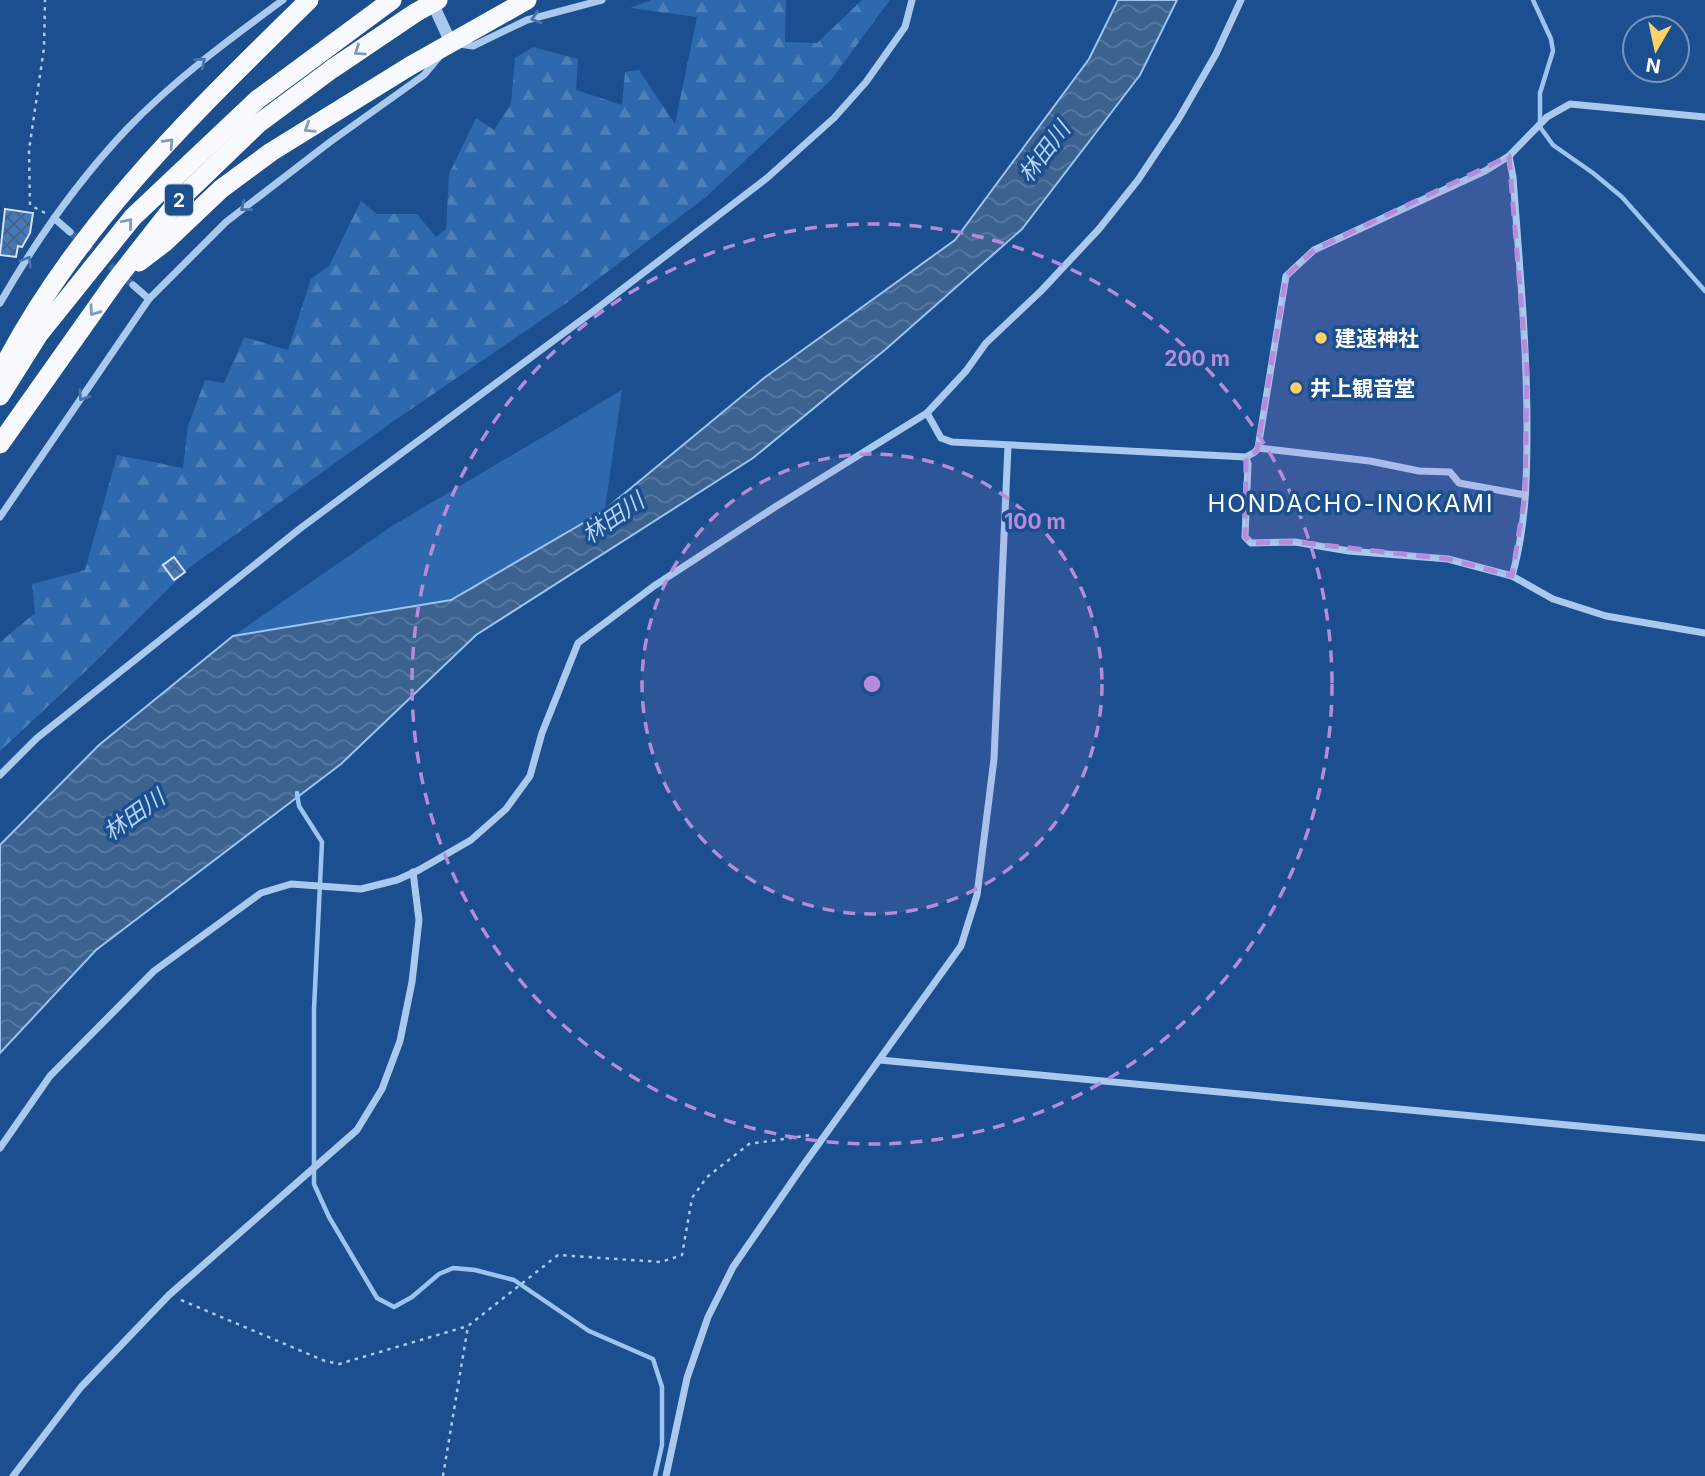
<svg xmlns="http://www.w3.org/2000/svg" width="1705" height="1476" font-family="Inter,'Noto Sans JP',sans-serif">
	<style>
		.green { fill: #2e69ad }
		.forest { fill: url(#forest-firs) }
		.water { fill: url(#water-waves); stroke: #9cc4f0; stroke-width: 2 }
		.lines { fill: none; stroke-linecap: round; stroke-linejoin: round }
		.stream { stroke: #9cc4f0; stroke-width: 4.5 }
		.building { fill: url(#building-cross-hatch); stroke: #cfe3fa; stroke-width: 2 }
		.minor-tunnel { stroke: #3d69a0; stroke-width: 7; stroke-dasharray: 7 3.5; stroke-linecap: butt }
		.path { stroke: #a9c9ee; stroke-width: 2.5; stroke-dasharray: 3.5 5; stroke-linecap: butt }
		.minor { stroke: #a9c9ee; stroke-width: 7 }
		.tertiary { stroke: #a9c9ee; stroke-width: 12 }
		.trunk { stroke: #f8faff; stroke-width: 19 }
		.trunk-bridge { stroke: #f8faff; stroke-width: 19 }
		.oneway { stroke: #4674ac }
		.oneway2 { stroke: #7e9cc1 }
		.marked { fill: #b68bdc; fill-opacity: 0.2; stroke: #b68bdc; stroke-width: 5; stroke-dasharray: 14 9; stroke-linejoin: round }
		.ring { fill: none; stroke: #b68bdc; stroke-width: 3.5; stroke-dasharray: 12 9 }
		.poi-dot { fill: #ffd166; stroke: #1b4f8f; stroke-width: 2.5 }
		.labels { text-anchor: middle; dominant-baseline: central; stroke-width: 7; stroke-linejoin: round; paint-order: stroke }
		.shield { fill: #1b4f8f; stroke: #bbcadd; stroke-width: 2 }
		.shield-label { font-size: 19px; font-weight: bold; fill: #fff }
		.poi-label { font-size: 21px; font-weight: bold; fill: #fff; stroke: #1b4f8f; text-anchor: start }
		.water-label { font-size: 23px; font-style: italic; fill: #b5d3f5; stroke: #1b4f8f }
		.quarter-label { font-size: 24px; letter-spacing: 2px; fill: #fff; stroke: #1b4f8f }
		.centre { fill: #b68bdc; stroke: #1b4f8f; stroke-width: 3.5 }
		.ring-label { font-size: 21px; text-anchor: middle; font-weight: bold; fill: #b68bdc; stroke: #1b4f8f; stroke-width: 7; stroke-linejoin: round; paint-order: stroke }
	</style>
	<defs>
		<pattern id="forest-firs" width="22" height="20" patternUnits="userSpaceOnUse" patternTransform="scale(1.75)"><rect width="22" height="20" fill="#2e69ad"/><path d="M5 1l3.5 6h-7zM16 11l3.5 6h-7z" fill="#4d80b9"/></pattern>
		<pattern id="water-waves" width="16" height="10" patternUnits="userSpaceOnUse" patternTransform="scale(1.75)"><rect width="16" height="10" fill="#3c6290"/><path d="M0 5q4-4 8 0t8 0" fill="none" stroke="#597aa1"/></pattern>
		<pattern id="building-cross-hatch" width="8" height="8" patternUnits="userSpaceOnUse" patternTransform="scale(1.75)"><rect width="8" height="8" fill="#4478b7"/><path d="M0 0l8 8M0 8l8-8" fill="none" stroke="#486282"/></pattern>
	</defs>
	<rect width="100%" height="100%" fill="#1b4f8f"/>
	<polygon class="green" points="622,390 605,509 451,600 233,636 392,526"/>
	<polygon class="forest" points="651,0 786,0 785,42 817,43 862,0 890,0 831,80 706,197 565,304 391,423 190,567 90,667 0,751 0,642 35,613 32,584 85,570 117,455 183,468 188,426 205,380 224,383 244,337 288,350 311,279 329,266 361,201 377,214 417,214 436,237 446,229 449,174 476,118 494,130 511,104 515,58 533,47 578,59 576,90 622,105 625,72 639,70 675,124 697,17 630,8"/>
	<polygon class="water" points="1118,0 1177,0 1140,75 1022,229 886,349 753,458 476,635 341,764 96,950 0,1053 0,845 99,745 233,636 451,600 602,512 764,378 955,240 1089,59"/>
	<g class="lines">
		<g class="stream">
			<polyline points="1533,0 1551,39 1553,51 1540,93 1540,127 1553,145 1593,173 1622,197 1705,291"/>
			<polyline points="297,793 299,806 322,842 314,1009 314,1184 329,1217 377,1298 394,1307 412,1297 439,1274 453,1268 475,1270 514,1280 589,1331 653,1359 662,1387 662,1445 655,1476"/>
		</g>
	</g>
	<g class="building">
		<polygon points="5,209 33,213 30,233 22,247 18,246 16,257 0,255"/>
		<polygon points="174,557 185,572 174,580 163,565"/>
	</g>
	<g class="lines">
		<polyline class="minor-tunnel" points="70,232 133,285"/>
		<g class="path">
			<polyline points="45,213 30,205 29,150 44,48 45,0"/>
			<polyline points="181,1300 325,1361 339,1364 468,1326 558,1255 661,1262 682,1255 692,1198 707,1177 749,1144 811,1135"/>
			<polyline points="443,1476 468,1326"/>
		</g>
		<g class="minor">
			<polyline points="459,44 473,46 527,20 602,0"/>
			<path d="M1509,156L1513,177C1519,260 1527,344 1527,428C1527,478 1526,528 1512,576"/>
			<polyline points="54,218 70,232"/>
			<polyline points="133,285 149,299"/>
			<path d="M0,303C35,242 78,181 126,130C173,81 228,40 283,0"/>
			<polyline points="927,413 941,438 952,442 1246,457 1255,452 1258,448 1286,276 1314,250 1485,171 1509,156 1547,117 1570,104 1705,117"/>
			<polyline points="1258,448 1370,461 1419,471 1450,472 1459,483 1525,495"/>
			<polyline points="1246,457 1248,464 1245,537 1251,543 1295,542 1349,551 1448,559 1512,576 1553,599 1606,616 1705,633"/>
			<polyline points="0,517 149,299 226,222 330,142 424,75 439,57"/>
			<polyline points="0,775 37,738 302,527 595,310 767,178 834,118 866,82 905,27 912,0"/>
			<polyline points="880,1060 1705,1138"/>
			<polyline points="0,1148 50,1076 154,971 261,893 291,884 361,889 397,880 419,870 471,840 506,809 530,776 542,733 578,643 654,586 775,507 927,413 966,371 986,343 1041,291 1099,229 1138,180 1178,120 1216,54 1241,0"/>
			<polyline points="13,1476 81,1387 169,1295 357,1130 382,1089 400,1041 412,982 419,920 413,872"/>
			<polyline points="666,1476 687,1378 708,1317 733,1267 802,1167 961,946 977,895 994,759 1008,446"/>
		</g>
		<polyline class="tertiary" points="431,0 451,43"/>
		<g class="trunk">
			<polyline points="139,262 164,243 221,189 271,152 410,66 527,0"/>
			<path d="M0,374C73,228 194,113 309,0"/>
			<polyline points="0,396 39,334 133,217 258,99 392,0"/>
			<polyline points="0,444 116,280 177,202 258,124 332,69 415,13"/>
		</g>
		<polyline class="trunk-bridge" points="415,13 438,0"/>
	</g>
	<defs><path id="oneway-chevron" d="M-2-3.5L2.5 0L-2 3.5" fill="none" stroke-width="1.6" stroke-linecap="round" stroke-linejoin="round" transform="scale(1.75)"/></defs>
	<g class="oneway">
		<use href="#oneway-chevron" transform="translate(536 18) rotate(164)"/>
		<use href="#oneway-chevron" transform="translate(201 62) rotate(-40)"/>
		<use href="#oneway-chevron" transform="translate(245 207) rotate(142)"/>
		<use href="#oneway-chevron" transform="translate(27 261) rotate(-58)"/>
		<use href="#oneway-chevron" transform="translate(83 396) rotate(124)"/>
	</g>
	<g class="oneway2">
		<use href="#oneway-chevron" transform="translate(359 51) rotate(146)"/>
		<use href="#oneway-chevron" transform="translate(309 128) rotate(148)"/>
		<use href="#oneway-chevron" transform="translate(169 143) rotate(-47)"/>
		<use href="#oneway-chevron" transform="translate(128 223) rotate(-50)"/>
		<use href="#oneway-chevron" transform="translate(94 311) rotate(125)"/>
	</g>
	<path class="marked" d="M1509,156L1527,373L1525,495L1512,576L1448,559L1295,542L1251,543L1245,537L1246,457L1257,451L1286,276L1314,250Z"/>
	<circle cx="872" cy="684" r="230" fill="#b68bdc" fill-opacity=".12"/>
	<g class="ring">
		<circle cx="872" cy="684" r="230"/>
		<circle cx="872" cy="684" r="460"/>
	</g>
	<g class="poi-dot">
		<circle cx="1321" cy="338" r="7"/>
		<circle cx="1296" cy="388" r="7"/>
	</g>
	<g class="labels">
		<rect class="shield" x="165" y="184.5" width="28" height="31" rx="5"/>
		<g class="shield-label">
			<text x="179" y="200">2</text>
		</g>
		<g class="poi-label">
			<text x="1335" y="338">建速神社</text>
			<text x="1310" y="388">井上観音堂</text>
		</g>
		<g class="water-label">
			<text transform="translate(1044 152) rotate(-53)">林田川</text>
			<text transform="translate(613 518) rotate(-35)">林田川</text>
			<text transform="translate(134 815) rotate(-36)">林田川</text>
		</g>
		<g class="quarter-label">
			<text x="1351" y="503">HONDACHO-INOKAMI</text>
		</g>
	</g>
	<circle cx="872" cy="684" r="10" class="centre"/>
	<g class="ring-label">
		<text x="1197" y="366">200 m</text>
		<text x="1035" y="529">100 m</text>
	</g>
	<g transform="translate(1656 49) rotate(189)"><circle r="33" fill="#1b4f8f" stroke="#7695bc" stroke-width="2"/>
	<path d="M0-5L12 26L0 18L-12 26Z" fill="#ffd166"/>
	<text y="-10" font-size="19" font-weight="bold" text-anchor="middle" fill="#ffffff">N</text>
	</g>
</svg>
